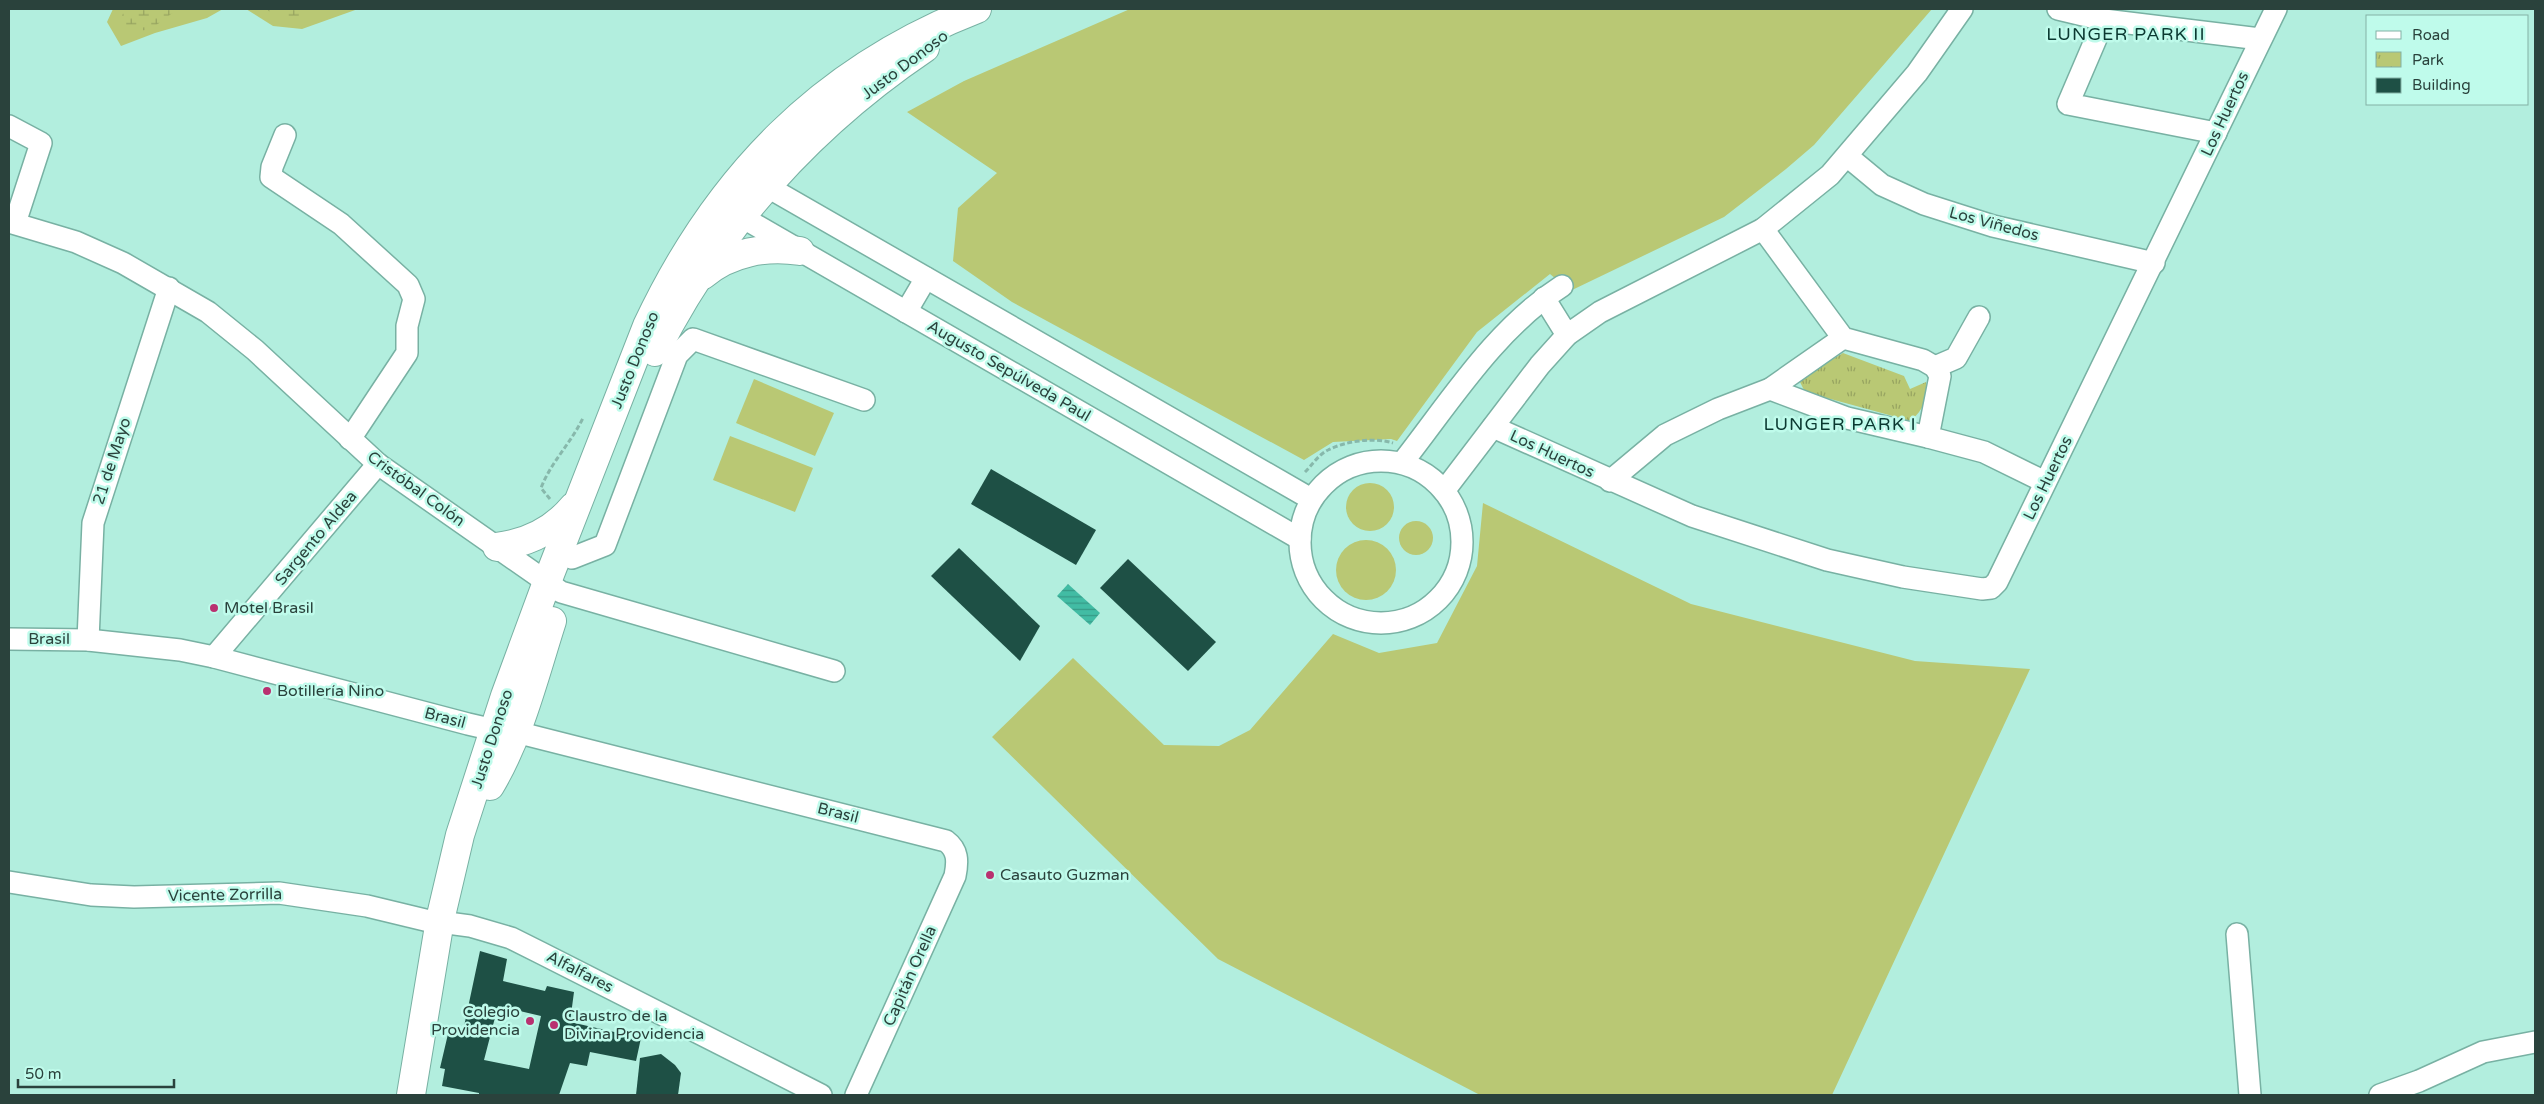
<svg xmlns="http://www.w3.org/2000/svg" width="2544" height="1104" font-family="'Varela Round',sans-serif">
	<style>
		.grass { fill: #b9c874 }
		.wetland { fill: url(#wetland-marsh) }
		.park { fill: url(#park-tufts) }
		.water { fill: url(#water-rules) }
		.building { fill: #1e5045; fill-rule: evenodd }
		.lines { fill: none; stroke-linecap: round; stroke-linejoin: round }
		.minor-casing { stroke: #78b1a3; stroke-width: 24 }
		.major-casing { stroke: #78b1a3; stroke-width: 30 }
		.path { stroke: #87b8ab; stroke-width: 3; stroke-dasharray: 5 2.5; stroke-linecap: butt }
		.minor { stroke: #fff; stroke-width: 21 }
		.major { stroke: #fff; stroke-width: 28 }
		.poi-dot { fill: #b93170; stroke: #bffbeb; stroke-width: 2 }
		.labels { text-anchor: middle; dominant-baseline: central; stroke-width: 5; stroke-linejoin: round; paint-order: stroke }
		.street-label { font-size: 16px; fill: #2a423c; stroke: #bffbeb }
		.poi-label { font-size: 16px; fill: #2a423c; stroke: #bffbeb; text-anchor: start }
		.neighbourhood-label { font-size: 18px; letter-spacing: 1px; fill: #0b3931; stroke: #bffbeb }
	</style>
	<defs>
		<pattern id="wetland-marsh" width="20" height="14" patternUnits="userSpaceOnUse" patternTransform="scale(1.25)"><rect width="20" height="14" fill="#b9c874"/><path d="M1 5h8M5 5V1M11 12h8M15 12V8" fill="none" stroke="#97a460"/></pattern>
		<pattern id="park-tufts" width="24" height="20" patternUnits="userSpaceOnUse" patternTransform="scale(1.25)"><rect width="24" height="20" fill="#b9c874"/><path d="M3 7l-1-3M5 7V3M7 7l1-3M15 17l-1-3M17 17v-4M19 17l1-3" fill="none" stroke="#97a460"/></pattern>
		<pattern id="water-rules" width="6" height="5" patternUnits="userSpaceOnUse" patternTransform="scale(1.25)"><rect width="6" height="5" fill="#42bca4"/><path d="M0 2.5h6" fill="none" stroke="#379a87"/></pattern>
	</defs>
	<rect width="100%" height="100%" fill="#b2eede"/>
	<g class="grass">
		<polygon points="113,9 223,9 207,18 155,33 121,46 107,22"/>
		<polygon points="246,9 358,9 302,29 273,26"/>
		<polygon points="1130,9 1932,9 1814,145 1786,169 1724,217 1570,291 1550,274 1477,332 1397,441 1391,439 1333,442 1304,460 1012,302 953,261 958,208 997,173 907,112 964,81"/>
		<polygon points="754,379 834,413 815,456 736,423"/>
		<polygon points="730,436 813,468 795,512 713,480"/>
		<circle cx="1370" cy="507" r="24"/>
		<polygon points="1483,503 1691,604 1915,661 2030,669 1832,1095 1480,1095 1218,959 992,737 1073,658 1164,745 1219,746 1250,730 1333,634 1379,653 1437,643 1477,566"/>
		<circle cx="1416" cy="538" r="17"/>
		<circle cx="1366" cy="570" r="30"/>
	</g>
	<g class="wetland">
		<path d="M124,9H182C155,19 159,36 124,29L122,16Z"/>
		<polygon points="264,9 313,9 311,13 287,19"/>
	</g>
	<path class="park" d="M1843,353L1904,376L1910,389L1926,382C1928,400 1923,409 1911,421L1805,392L1799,380Z"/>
	<polygon class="water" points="1068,584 1100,613 1090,625 1057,596"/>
	<g class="building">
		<polygon points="991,469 1096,530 1076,565 971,504"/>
		<polygon points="959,548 1040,626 1020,661 931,576"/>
		<polygon points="1128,559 1216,642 1188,671 1100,588"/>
		<path d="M480,951L507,959L503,981L545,991L547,986L574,992L570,1022L641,1038L636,1061L590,1052L587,1066L570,1063L559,1095H479V1093L442,1086L445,1069L440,1068L448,1034L462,1036ZM498,1006L541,1016L529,1069L484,1060Z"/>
		<polygon points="661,1054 675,1065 681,1073 678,1095 636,1095 640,1058"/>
	</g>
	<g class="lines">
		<g class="minor-casing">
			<g id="minor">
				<polyline points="2058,9 2104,20 2260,39"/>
				<polyline points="2104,20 2068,104 2216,133"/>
				<polyline points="9,126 41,143 15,223"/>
				<polyline points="285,135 272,167 271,177 341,224 408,285 414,299 407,326 407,353 350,439"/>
				<polyline points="1847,156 1882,185 1924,204 1993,226 2154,263"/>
				<polyline points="754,179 1311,499"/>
				<polyline points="728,209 1300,539"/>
				<polyline points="9,222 76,242 123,263 208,312 255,350 378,464 561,592 834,671"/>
				<polyline points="1763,229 1843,338 1923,360 1935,367 1940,376 1928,437 1984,452 2045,482"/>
				<polyline points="1544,298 1567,335"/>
				<polyline points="906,312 926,278"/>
				<polyline points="1935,367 1956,358 1979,317"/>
				<polyline points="1770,389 1847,418 1928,437"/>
				<polyline points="1493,427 1692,516 1827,560 1903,577 1982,589 1991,588 1997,582 2276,9"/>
				<circle cx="1381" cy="542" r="81"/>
				<path d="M1402,463C1450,402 1495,329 1562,286"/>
				<polyline points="1610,481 1665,435 1718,409 1770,389 1843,338"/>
				<polyline points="1444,491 1540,365 1567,335 1600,312 1763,229 1830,175 1917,73 1962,9"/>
				<polyline points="572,558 605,545 677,355 693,339 864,400"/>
				<path d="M9,639L88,640L180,650L214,657L468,724L494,730L516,732L946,841C958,850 958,861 955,876L856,1095"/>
				<polyline points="88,640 93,523 169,288"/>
				<polyline points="214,657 378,464"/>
				<polyline points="9,882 91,895 134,897 279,893 367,906 425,920 470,926 511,938 541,953 821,1095"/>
				<polyline points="2237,934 2250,1095"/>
				<polyline points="2380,1095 2419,1081 2483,1052 2535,1042"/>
			</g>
		</g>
		<g class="major-casing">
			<g id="major">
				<path d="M703,275C730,252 766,246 800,251"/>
				<path d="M655,352C719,226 808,127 925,48"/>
				<path d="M497,547C528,543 553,531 573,507"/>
				<path d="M490,786C520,736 534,677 552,621"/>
				<path d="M411,1095L440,920L460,835L505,696L547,582L647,326C717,177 822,69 977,9"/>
			</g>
		</g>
		<g class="path">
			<path d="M1305,472C1312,465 1319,454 1328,450C1346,441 1373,437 1393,443"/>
			<path d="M550,499L541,488C551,462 571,443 583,418"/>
		</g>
		<use href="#minor" class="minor"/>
		<use href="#major" class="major"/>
	</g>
	<g class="poi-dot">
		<circle cx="214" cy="608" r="5"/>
		<circle cx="267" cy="691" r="5"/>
		<circle cx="990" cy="875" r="5"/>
		<circle cx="530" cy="1021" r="5"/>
		<circle cx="554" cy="1025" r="5"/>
	</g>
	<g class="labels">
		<g class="street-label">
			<text transform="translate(905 65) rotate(-37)">Justo Donoso</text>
			<text transform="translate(2225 114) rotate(-65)">Los Huertos</text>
			<text transform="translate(1994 224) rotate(15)">Los Viñedos</text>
			<text transform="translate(635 360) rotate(-68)">Justo Donoso</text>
			<text transform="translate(1009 371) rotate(30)">Augusto Sepúlveda Paul</text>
			<text transform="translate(1552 454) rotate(25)">Los Huertos</text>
			<text transform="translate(112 461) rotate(-72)">21 de Mayo</text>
			<text transform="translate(2048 478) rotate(-64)">Los Huertos</text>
			<text transform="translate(416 489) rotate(36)">Cristóbal Colón</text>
			<text transform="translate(316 538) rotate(-50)">Sargento Aldea</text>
			<text x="49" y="639">Brasil</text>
			<text transform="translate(445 718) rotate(15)">Brasil</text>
			<text transform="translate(492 739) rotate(-72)">Justo Donoso</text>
			<text transform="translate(838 813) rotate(14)">Brasil</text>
			<text transform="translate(225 895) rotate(-1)">Vicente Zorrilla</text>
			<text transform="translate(580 972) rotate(27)">Alfalfares</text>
			<text transform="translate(910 976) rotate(-66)">Capitán Orella</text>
		</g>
		<g class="poi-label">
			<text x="224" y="608">Motel Brasil</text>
			<text x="277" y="691">Botillería Nino</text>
			<text x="1000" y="875">Casauto Guzman</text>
			<text x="520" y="1012" text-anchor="end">Colegio<tspan x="520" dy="18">Providencia</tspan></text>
			<text x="564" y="1016">Claustro de la<tspan x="564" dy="18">Divina Providencia</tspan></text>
		</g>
		<g class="neighbourhood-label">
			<text x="2126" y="34">LUNGER PARK II</text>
			<text x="1840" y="424">LUNGER PARK I</text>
		</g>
	</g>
	<rect width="2544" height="1104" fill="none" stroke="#2a423c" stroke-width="20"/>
	<rect x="2366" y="15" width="162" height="90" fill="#bffbeb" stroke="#83b1a5"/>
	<rect x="2376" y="31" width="25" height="8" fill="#ffffff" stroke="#83b1a5"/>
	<text x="2412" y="40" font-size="15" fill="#2a423c">Road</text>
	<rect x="2376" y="52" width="25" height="15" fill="url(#park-tufts)" stroke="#83b1a5"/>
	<text x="2412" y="65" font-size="15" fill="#2a423c">Park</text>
	<rect x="2376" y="78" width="25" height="15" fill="#1e5045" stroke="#83b1a5"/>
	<text x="2412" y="90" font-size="15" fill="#2a423c">Building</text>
	<path d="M18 1079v8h156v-8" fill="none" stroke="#2a423c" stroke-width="2.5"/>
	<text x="25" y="1079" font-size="15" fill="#2a423c" stroke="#bffbeb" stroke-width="4" paint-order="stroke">50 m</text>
</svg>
